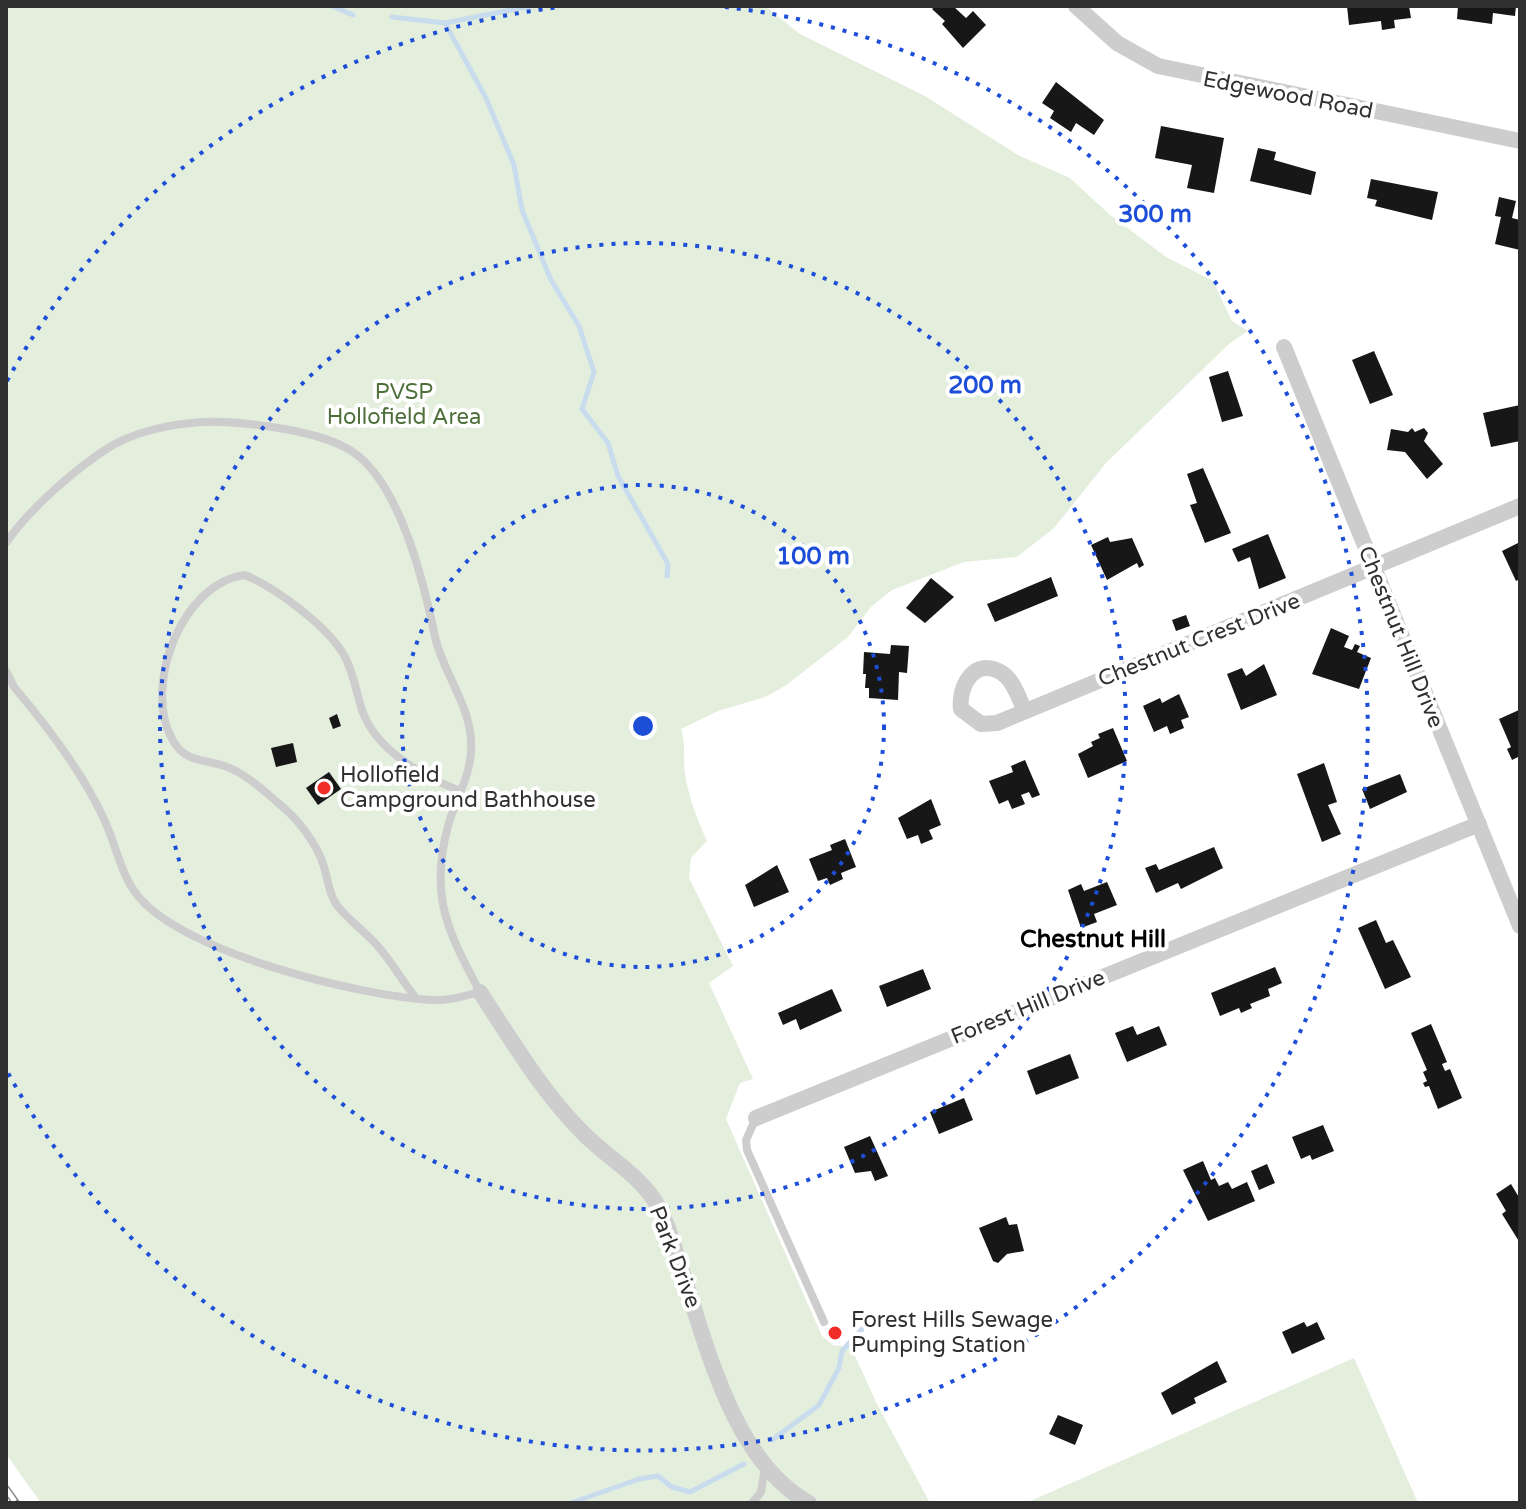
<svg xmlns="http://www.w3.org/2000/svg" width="1526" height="1509" font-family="'Varela Round',sans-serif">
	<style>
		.green { fill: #e4eedd }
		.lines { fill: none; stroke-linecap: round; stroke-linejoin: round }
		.stream { stroke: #c8dcee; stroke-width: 5 }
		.building { fill: #171717 }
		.service { stroke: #cdcdcd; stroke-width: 8 }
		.minor { stroke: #cdcdcd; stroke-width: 16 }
		.rail-casing { stroke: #858585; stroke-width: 8 }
		.rail { stroke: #fff; stroke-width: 5; stroke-dasharray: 15; stroke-linecap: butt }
		.ring { fill: none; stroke: #1d4ed8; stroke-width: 4; stroke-dasharray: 4 8 }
		.poi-dot { fill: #f02d29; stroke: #fff; stroke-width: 3 }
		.labels { text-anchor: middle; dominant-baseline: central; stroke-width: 8; stroke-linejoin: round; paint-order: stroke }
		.street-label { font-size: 22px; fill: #303030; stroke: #fff }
		.park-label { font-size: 22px; fill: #4e6f3a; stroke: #fff }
		.poi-label { font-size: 22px; fill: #303030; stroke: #fff; text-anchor: start }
		.neighbourhood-label { font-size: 24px; font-weight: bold; fill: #000; stroke: #fff }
		.centre { fill: #1d4ed8; stroke: #fff; stroke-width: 4 }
		.ring-label { font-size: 24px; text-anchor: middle; font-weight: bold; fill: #1d4ed8; stroke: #fff; stroke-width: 8; stroke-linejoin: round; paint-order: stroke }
	</style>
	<rect width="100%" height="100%" fill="#fff"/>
	<g class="green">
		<path d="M6,6H765L800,34L925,96L1018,155L1070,178L1109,214L1166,257L1213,281L1232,321L1248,331L1230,343L1106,463L1054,528L1017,557L964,562L892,590L871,607L848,637L785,686L765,697L718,711L681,729C686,745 683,758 685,774C689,798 697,819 707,841L691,858L689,878L733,966L709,983L753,1079L740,1083L726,1119L822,1336L833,1345L851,1347L876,1402L930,1503H41L6,1454Z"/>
		<polygon points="1354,1358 1418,1503 1026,1503"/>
	</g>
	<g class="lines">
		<g class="stream">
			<polyline points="332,6 353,15"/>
			<polyline points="392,17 445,23 531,6"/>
			<polyline points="445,23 486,98 514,165 522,210 551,280 579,326 594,372 582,409 608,443 618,476 668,564 667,576"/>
			<polyline points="772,1440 819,1405 839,1368 842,1351 862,1329"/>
			<polyline points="571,1503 639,1479 658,1476 672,1487 690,1492 744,1464"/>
		</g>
	</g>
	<g class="building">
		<polygon points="935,6 953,6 966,18 973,11 986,25 963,48 942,24 945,21 932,9"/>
		<polygon points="1347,6 1409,6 1411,18 1394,20 1395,28 1382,30 1381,21 1349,25"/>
		<polygon points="1458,6 1516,6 1515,16 1493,13 1492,24 1457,19"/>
		<polygon points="1056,82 1104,120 1094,135 1076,123 1071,132 1050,118 1054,111 1042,103"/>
		<polygon points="1161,126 1224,138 1214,193 1187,188 1192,165 1155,158"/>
		<polygon points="1258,148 1276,152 1274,160 1316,172 1311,195 1250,181"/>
		<polygon points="1371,179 1438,192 1432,220 1375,206 1377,200 1367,198"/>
		<polygon points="1499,197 1516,201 1512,218 1520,220 1520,250 1495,244 1501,217 1495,216"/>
		<polygon points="1374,351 1393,395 1370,404 1352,360"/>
		<polygon points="1228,371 1243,416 1222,422 1209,377"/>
		<polygon points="1520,405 1520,441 1491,447 1483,413"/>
		<polygon points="1412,428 1415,432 1424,428 1428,433 1424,441 1443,464 1427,479 1405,452 1387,450 1391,429 1408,432"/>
		<polygon points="1203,468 1231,533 1205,543 1190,505 1197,503 1187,474"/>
		<polygon points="1268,534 1286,578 1259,589 1250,557 1238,562 1232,549"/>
		<polygon points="1108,537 1110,542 1132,538 1144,565 1139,568 1137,563 1107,580 1091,545"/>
		<polygon points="1520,542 1520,579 1516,581 1502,551"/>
		<polygon points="1051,577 1058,596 995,622 987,604"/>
		<polygon points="931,578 954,597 925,623 906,608"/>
		<polygon points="1186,615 1190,626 1176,631 1172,620"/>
		<polygon points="1331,628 1349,636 1344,647 1352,650 1355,644 1360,646 1357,652 1371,658 1359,689 1312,674"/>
		<polygon points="891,645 909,646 907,673 899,672 898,700 869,698 869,688 865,688 866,674 863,674 864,652 890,654"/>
		<polygon points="1264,664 1277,695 1241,710 1227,674 1242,668 1246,676"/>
		<polygon points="1179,694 1189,717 1181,720 1184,728 1170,734 1167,726 1154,732 1143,706 1160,698 1162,703"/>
		<polygon points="1519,710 1520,756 1512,760 1507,749 1511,747 1499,719"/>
		<polygon points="337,714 341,726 333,729 329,718"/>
		<polygon points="1113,728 1127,761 1088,778 1078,754 1093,746 1091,742 1100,738 1098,734"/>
		<polygon points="293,743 297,762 276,767 271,748"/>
		<polygon points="1025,760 1040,795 1032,798 1029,792 1021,795 1025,804 1012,809 1008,800 999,804 989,781 1013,772 1011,766"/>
		<polygon points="1324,763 1337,802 1328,805 1341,834 1322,842 1297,774"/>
		<polygon points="329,772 341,789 318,805 306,788"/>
		<polygon points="1400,774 1407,792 1370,809 1362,789"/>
		<polygon points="931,799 941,825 929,830 933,839 921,844 918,835 907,839 898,818"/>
		<polygon points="845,839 856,867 841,873 843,879 830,885 827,878 818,881 809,859 832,850 830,845"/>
		<polygon points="1214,847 1223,868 1181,889 1178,883 1156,893 1145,868 1156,864 1159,870"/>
		<polygon points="777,865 789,892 754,907 745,885"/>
		<polygon points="1107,882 1117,905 1094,914 1097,922 1081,928 1068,890 1081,884 1084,891"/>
		<polygon points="1376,920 1386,943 1393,940 1411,977 1385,989 1358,928"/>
		<polygon points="1275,967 1282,983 1268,989 1270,996 1250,1004 1252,1008 1241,1013 1239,1008 1220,1016 1211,993"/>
		<polygon points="923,969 931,989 887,1007 879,986"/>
		<polygon points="832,989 842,1011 800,1030 796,1019 783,1025 778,1013"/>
		<polygon points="1431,1024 1447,1062 1442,1064 1445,1071 1450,1069 1462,1098 1438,1109 1429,1086 1425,1087 1423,1083 1427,1081 1423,1072 1427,1070 1411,1033"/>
		<polygon points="1133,1026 1137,1035 1159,1026 1167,1045 1127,1062 1115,1033"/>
		<polygon points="1070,1054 1079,1078 1036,1095 1027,1071"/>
		<polygon points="964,1098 973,1120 939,1134 930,1112"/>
		<polygon points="1323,1125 1334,1151 1312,1160 1310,1155 1301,1159 1292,1137"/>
		<polygon points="870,1136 888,1176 875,1181 871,1171 855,1173 844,1147"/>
		<polygon points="1203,1161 1211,1180 1215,1178 1219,1186 1228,1182 1232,1189 1247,1182 1255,1201 1208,1221 1183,1170"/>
		<polygon points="1267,1164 1275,1183 1259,1190 1251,1171"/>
		<polygon points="1511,1184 1520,1199 1520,1243 1502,1214 1506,1211 1496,1194"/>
		<polygon points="1006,1217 1009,1225 1017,1224 1024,1251 1007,1254 998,1263 993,1261 979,1228"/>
		<polygon points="1304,1322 1307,1327 1317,1322 1325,1339 1292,1354 1282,1332"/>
		<polygon points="840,1326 844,1334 830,1339 827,1332"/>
		<polygon points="1217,1361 1227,1382 1194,1398 1196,1403 1172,1415 1161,1393"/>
		<polygon points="1058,1415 1083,1425 1075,1445 1049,1434"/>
	</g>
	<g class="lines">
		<g class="service">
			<path d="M6,543C29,509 78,466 113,445C143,428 190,420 225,422C260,424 324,432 353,452C401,485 424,583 435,637C444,676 474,709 471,751C470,777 455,801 448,826C429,896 448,932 480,992C464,996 449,1001 432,1000C359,996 184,953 138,896C120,874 116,843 103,817C81,770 48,727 14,687L6,671"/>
			<path d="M415,997C401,979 390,959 375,943C363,930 346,918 336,904C328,892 328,877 323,864C317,845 300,822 285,809C269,795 251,778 232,769C207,757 185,766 171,737C144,684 182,583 245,575C276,588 329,627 345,657C354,674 356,692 362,710C376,751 423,776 460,791"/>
			<polyline points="756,1118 746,1140 747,1150 824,1322"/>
			<polyline points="752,1503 761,1492 765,1467"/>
		</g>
		<g class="minor">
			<polyline points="1076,6 1117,43 1158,66 1520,141"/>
			<polyline points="1284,347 1520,926"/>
			<path d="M1025,711C1019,699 1014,681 1002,673C975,656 958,686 961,709L981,724L997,723L1520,506"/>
			<path d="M480,992C512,1041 542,1092 584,1134C609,1159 640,1175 658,1206C669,1225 674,1248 681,1268C707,1346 733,1461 809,1503"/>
			<polyline points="756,1118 1479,824"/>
		</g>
		<g class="rail-casing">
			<polyline id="rail" points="6,1489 16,1503"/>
		</g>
		<use href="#rail" class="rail"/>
	</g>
	<g class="ring">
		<circle cx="643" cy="726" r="241"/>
		<circle cx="643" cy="726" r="483"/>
		<path d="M7 381A724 724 0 0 1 561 7M725 7A724 724 0 1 1 7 1071"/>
	</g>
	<g class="poi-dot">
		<circle cx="324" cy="788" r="8"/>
		<circle cx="835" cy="1333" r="8"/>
	</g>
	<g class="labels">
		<g class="street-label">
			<text transform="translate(1288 95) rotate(11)">Edgewood Road</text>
			<text transform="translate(1401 637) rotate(68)">Chestnut Hill Drive</text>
			<text transform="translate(1199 640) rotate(-22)">Chestnut Crest Drive</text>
			<text transform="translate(1028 1007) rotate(-22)">Forest Hill Drive</text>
			<text transform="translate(675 1257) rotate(69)">Park Drive</text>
		</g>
		<g class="park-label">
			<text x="404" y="392">PVSP<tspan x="404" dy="25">Hollofield Area</tspan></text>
		</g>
		<g class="poi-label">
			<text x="340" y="775">Hollofield<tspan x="340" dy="25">Campground Bathhouse</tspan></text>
			<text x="851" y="1320">Forest Hills Sewage<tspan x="851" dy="25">Pumping Station</tspan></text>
		</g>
		<g class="neighbourhood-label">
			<text x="1093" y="939">Chestnut Hill</text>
		</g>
	</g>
	<circle cx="643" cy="726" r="12" class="centre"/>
	<g class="ring-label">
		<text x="1155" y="222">300 m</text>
		<text x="985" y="393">200 m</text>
		<text x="813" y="564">100 m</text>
	</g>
	<rect width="1526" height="1509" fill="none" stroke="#303030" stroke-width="16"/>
</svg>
